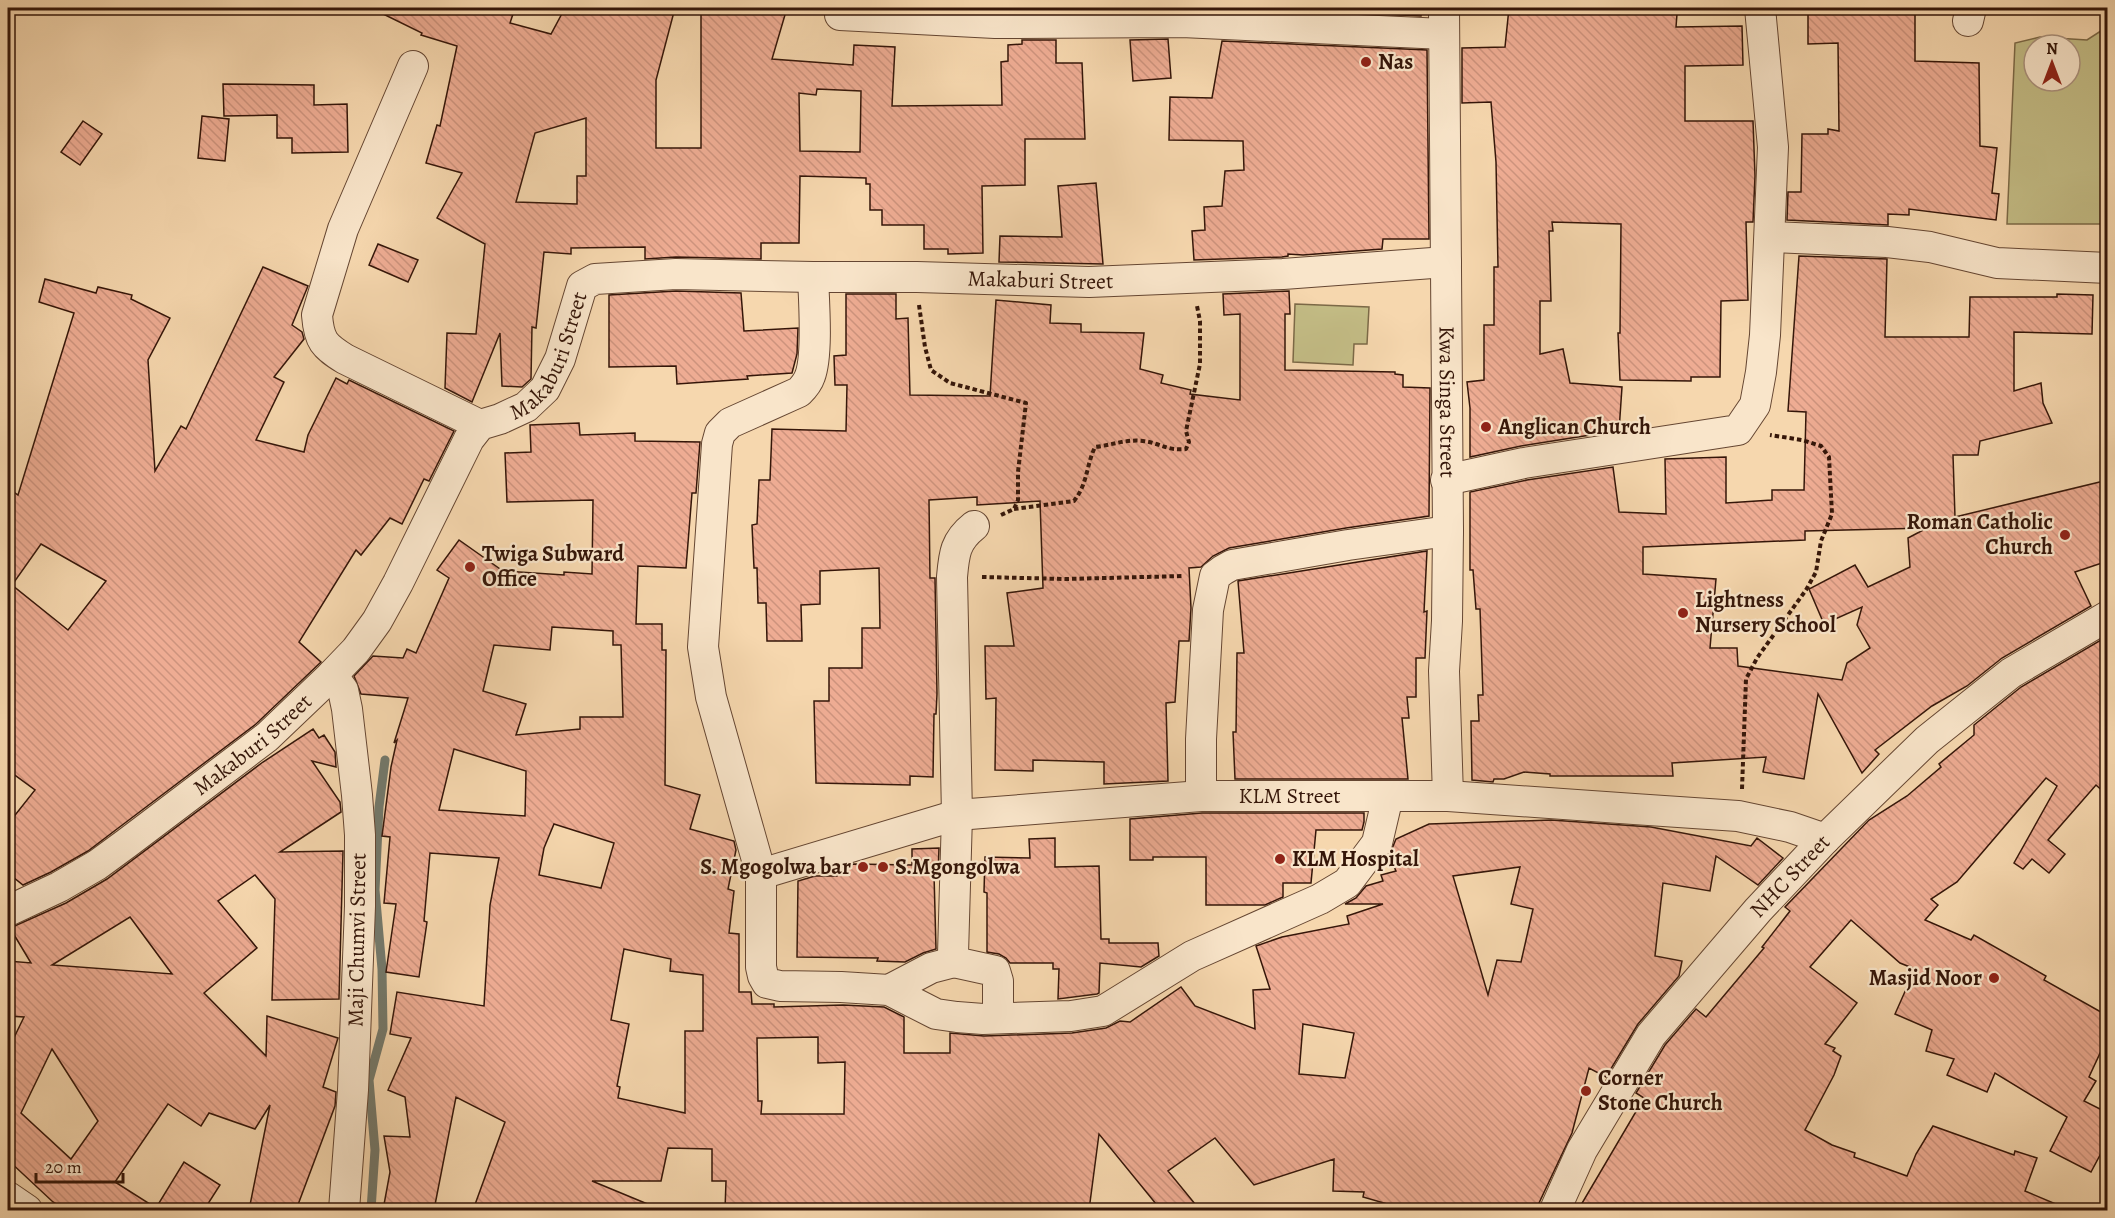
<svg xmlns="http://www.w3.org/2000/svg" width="2115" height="1218" font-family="Alegreya,serif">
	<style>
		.green { fill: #c3bc85; stroke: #7c6947; stroke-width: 1.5; fill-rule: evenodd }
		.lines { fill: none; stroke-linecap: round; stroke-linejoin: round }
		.stream { stroke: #73786a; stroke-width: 9 }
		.building { fill: url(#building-back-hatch); stroke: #351609; stroke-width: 1.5; fill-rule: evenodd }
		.street-casing { stroke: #654632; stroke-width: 32 }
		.path { stroke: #351609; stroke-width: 4; stroke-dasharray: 4.5 3; stroke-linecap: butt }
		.street { stroke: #f9e5ca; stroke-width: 30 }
		.poi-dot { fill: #8f2418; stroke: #f9e5ca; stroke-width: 2 }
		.labels { text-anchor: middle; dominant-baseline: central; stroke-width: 4.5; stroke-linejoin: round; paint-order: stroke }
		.poi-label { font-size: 22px; font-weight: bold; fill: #351609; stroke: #f9e5ca; text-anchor: start }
		.street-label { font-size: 22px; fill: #351609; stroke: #f9e5ca }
	</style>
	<defs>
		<pattern id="building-back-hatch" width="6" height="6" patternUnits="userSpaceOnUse" patternTransform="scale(1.5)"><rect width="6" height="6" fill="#eeac93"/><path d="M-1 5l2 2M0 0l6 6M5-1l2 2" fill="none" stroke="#cd937d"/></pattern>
	</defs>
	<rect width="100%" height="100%" fill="#f6d7ae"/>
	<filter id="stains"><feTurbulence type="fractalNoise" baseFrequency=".00333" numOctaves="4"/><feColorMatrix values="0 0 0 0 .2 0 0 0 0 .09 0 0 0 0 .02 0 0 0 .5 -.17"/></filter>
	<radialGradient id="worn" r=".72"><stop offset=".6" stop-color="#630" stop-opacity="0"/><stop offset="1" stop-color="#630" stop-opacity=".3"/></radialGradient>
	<g class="green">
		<path d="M2107,27V224H2007L2015,43L2040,37L2087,40ZM2034,45H2070V81H2034Z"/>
		<polygon points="1295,304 1369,307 1367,344 1354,344 1353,365 1293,362"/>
	</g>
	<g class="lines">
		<polyline class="stream" points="371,1210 375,1150 369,1080 383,1029 382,969 375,890 379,807 385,760"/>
	</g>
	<g class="building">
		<path d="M371,8H515L510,23L551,34L565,8H675L656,80V148H701V8H787L772,59L853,65L854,45L895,47L892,106L1002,105L1001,62L1008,61V45L1022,44V40H1056V63H1082L1085,139H1025V185L982,186L983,253L948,254V249H924V225H882V210H870V184H866V178L800,176L799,243H761V259L676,257L645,259V247L571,248V254L544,252L536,328L532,327L531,379L522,387L502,386L500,333L472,402L445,388L447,333L476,334L485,244L437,218L462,173L426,163L437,125L440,126L457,46L421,35L422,33ZM817,89L861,91L860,152L800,151L799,93L816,95ZM586,118V176H577V204L516,202L535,133Z"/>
		<polygon points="1339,8 1422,8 1421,16 1339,12"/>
		<polygon points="1509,8 1621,8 1620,11 1677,14 1676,27 1742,26 1743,65 1685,66 1685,121 1753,121 1755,176 1753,222 1746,222 1748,300 1721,301 1720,377 1691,377 1691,381 1620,380 1618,333 1620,333 1621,224 1552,222 1553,231 1549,231 1551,301 1540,301 1540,354 1563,349 1570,383 1622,387 1619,431 1609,431 1609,432 1521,446 1470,457 1470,408 1467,382 1484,380 1484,325 1494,325 1494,267 1498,267 1496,162 1491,102 1462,103 1462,48 1505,47"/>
		<polygon points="1808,8 1915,8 1915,61 1979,63 1980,146 1997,148 1992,193 1999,194 1996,220 1909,209 1909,215 1888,214 1888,225 1787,220 1788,192 1801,192 1802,134 1828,134 1828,129 1839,131 1838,43 1808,44"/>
		<polygon points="1168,39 1171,78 1133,81 1130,40"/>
		<polygon points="1222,41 1427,50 1429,239 1383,239 1382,249 1303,255 1288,254 1288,256 1282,257 1194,260 1192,231 1205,230 1204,207 1222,206 1225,171 1244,170 1243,141 1169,140 1170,97 1212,98"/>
		<polygon points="223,84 314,85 314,105 347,104 348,152 292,153 292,138 277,138 277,115 224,116"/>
		<polygon points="202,116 229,119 225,161 198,158"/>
		<polygon points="83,121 102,134 80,165 61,152"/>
		<polygon points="1096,183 1103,264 999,262 1000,236 1062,237 1058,186"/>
		<polygon points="378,244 418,260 408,282 369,265"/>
		<path d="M1799,256L1887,259L1885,337H1969L1970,297H2057V294L2093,295L2092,334L2014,332V391L2041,383L2043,403L2052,423L1980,441L1978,455H1953L1955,517L2108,480V561L2075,572L2091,606L2002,658L1967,686L1932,706L1875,750L1879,754L1862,773L1818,694L1804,779L1763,772L1766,757L1672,763L1673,776H1550V774L1524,772L1504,779H1494L1493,782L1472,780L1471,721H1479L1478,695H1483L1480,609H1476L1473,570H1470V492L1527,480L1613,467L1619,512L1666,514L1665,459L1726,457V503L1772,500V490H1804L1806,412L1788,411ZM1927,528L1908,538L1910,567L1868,587L1855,565L1809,589L1824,624L1862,607L1857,625L1870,648L1847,663L1842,680L1738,666L1737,648H1710L1716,579L1643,574V547L1805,540V531Z"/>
		<path d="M263,267L308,286L292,325L302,332L304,339L274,377L284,382L256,440L304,452L308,435L336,378L347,384L349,380L454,431L429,481L424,479L402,524L390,518L361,555L356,550L299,642L321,662L256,724L117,829L88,851L51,872L23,885L8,873V824L35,790L8,770V488L18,495L74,313L39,302L45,279L96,293L98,287L132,295L131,299L170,318L148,360L155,471L181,426L186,429ZM41,544L106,581L68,630L12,585Z"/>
		<polygon points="676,291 741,293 744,331 798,328 797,354 792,373 747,376 748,379 677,384 676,366 609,367 609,295"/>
		<polygon points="1289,291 1290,314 1285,314 1285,370 1395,372 1395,374 1403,375 1403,387 1430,388 1429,516 1346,528 1229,548 1213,556 1201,567 1189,568 1191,608 1189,641 1179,641 1175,702 1166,703 1168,781 1104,784 1104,762 1033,760 1033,771 995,770 996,698 986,699 985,646 1014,646 1007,593 1043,588 1040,501 977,505 977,497 929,500 930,578 935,578 937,694 936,714 934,714 933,777 910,776 910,785 816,783 814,701 829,701 829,668 862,668 862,628 880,628 879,568 820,571 820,604 801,605 802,641 767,641 766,603 758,603 757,568 754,568 752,525 757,524 759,480 770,480 772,429 846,431 847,385 835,385 834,356 846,355 846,294 896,294 896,319 908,318 910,395 990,396 996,300 1051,305 1050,323 1081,324 1081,332 1144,333 1140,369 1163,375 1161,383 1191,390 1190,394 1240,400 1240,314 1224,315 1223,294"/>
		<path d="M579,423L580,435L635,433V441L700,442L696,493H692L686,568L638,566L636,624H662V650H666L665,785L700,795L690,829L734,841L736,850L728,889L734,891L729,933L739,934V992H751L752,1004H774V1007L843,1005L884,1007L904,1017V1053H950V1033L984,1036L1072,1033L1106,1028L1120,1021L1130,1022L1181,987L1195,1006L1255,1029L1253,990L1270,989L1256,946L1282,937L1349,924L1347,916L1383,904H1345L1356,898L1366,886L1383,881L1381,875L1396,871L1389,856L1396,839L1429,824L1551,820L1651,827L1751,846L1757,838L1783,858L1758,885L1716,856L1710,891L1663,883L1655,956L1682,961L1679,976L1638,1024L1606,1077L1589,1068L1572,1133L1539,1203L1538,1210H1408L1363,1197L1364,1192L1333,1191L1334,1159L1254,1185L1215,1138L1168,1171L1200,1210H1161L1099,1134L1089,1210H725L726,1181H712V1149L668,1148L661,1181H592L662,1210H473L505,1122L456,1097L434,1210H383L390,1172L384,1136L410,1137L405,1097L388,1090L411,1038L390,1034L397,992L484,1006L490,905L499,858L430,853L424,921L427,922L419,977L386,972L396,904L384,903L390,837L382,836L391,767L397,740L394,743L408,698L361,694L354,676L373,656L403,658L407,649L416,653L449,578L437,570L459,540L503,571L564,575V572L592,574L593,500L507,502L505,453L531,452L530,425ZM552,627L613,631V645H621L623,717H580V729L516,735L526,704L483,691L494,645L550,650ZM454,749L526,771L525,816L439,810ZM554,824L614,843L601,888L539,875L544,848ZM1520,867L1511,904L1533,909L1521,962L1497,960L1488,995L1453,876ZM624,949L671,959L670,971L703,975V1031H685V1113L618,1098L620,1087L617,1086L629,1024L611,1020ZM1303,1024L1354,1033L1345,1078L1299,1074ZM818,1037V1063L845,1062L844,1114H761L762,1101H758L757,1038Z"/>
		<polygon points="1427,551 1424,612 1427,611 1425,658 1416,658 1416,697 1407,697 1409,718 1402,718 1408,779 1235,779 1233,732 1236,732 1237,653 1244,653 1238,581"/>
		<polygon points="2106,637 2108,641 2108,796 2096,785 2048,840 2065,854 2049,873 2032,859 2023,869 2014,863 2057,786 2046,778 1957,882 1931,899 1938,905 1925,920 1971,940 1974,935 2046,976 2044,980 2108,1016 2108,1036 2089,1077 2096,1081 2084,1101 2108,1113 2108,1140 2091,1172 2050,1151 2067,1117 1995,1073 1987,1092 1947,1075 1954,1059 1926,1051 1932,1030 1895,1014 1915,969 1900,963 1851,920 1810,967 1857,1003 1825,1044 1835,1048 1833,1051 1841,1056 1834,1075 1805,1130 1832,1145 1855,1153 1854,1157 1907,1176 1916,1154 1933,1126 2014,1155 2015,1151 2037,1158 2025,1191 2070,1210 1578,1210 1644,1098 1636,1093 1665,1045 1696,1009 1706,1017 1764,948 1762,947 1790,911 1785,907 1869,820 1907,796 1941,767 1939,764 1974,735 1974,725 2021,687"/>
		<path d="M313,729L319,738L324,735L335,752L336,767L312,761L340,802L341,812L280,852L343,851L339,999L272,1000L275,899L255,875L218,901L257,948L204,993L266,1056L267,1016L338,1038L323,1087L336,1092L335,1106L296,1210H249L270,1105L255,1129L209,1113L201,1126L168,1104L115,1182L156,1208L184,1162L220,1185L204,1210H66L53,1202L8,1160V1050L24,1017L8,1016V961L31,963L10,928L66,903L107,879L263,762ZM130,917L172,974L52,965ZM52,1049L98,1121L71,1159L21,1113Z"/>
		<polygon points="1202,813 1364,813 1364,822 1362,830 1316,830 1311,883 1283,883 1283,897 1265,905 1206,905 1206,857 1153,857 1153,860 1130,860 1130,819"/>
		<polygon points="1055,838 1055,867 1099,866 1101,939 1109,939 1109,943 1158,943 1159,956 1141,967 1100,963 1099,993 1097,994 1058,999 1059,969 1053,969 1053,963 1010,963 1006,958 999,954 987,952 987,893 984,892 985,857 1030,858 1029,839"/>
		<polygon points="939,848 938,874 934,874 936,949 923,953 905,962 877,961 878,958 797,957 798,881 815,876 837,876 838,869 854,864 912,865 912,849"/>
	</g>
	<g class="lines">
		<g class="street-casing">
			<g id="street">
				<path id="s1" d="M1444,8L1448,531L1447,621L1444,671L1448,796"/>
				<polyline points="840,15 995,23 1182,22 1444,34"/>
				<polyline points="1968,21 1971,8"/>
				<path d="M413,66L343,229L317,315C319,341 324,346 345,359L480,425"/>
				<polyline points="1770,237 1887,242 1930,247 1997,263 2108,268"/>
				<path d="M813,277C814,302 818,355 810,376C808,382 804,387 799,392L730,423L720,433L717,444L703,647L711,697L761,874V967L763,976L767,983L780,986L841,987L889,990L936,1014L957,1017L983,1019L1071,1016L1103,1011L1192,956L1320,899L1347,883L1377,843L1388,796"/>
				<polyline points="1446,480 1524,463 1738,430 1755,405 1761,372 1765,335 1773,147 1760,8"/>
				<path d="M974,526C955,541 954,554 952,577L957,815L953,954L954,962L995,971L998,981V1018"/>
				<polyline points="332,675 343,690 347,709 357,795 360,835 360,906 353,1090 344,1210"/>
				<polyline points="1201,796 1201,739 1208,610 1215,576 1223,570 1232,565 1348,545 1448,531"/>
				<path id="s2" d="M761,874L957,815L1201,796H1448L1634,809L1738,816L1790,827L1825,839"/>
				<path id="s3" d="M8,911L59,887L97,865L127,843L267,737L332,675L356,650L377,621L398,583L469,439L480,425L500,419L526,407L545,389L560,359L582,286L595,279L676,274L813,277H917L1089,282L1283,274L1446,262"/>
				<polyline points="889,990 931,968 954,962"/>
				<polyline points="8,1197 27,1210"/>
				<path id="s4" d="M1555,1210L1582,1150L1651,1035L1758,910L1825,839L1927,740L2011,673L2108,616"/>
			</g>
		</g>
		<g class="path">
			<polyline points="919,305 925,347 931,370 950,383 1026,403 1018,472 1018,500 1014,509 1001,515"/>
			<path d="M1014,509L1074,501C1088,483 1086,466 1095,447C1112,445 1126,439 1143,441C1160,443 1167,451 1186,449L1189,442L1186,431L1200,364V321L1197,306"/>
			<polyline points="982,577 1065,579 1184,576"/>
			<polyline points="1742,789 1746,679 1757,658 1806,590 1816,572 1821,541 1832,514 1829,457 1821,446 1802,440 1770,435"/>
		</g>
		<use href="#street" class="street"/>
	</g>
	<g class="poi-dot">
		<circle cx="1366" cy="62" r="6"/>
		<circle cx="1486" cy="427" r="6"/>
		<circle cx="2065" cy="535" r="6"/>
		<circle cx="470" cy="567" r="6"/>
		<circle cx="1683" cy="613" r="6"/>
		<circle cx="1280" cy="859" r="6"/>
		<circle cx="863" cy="867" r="6"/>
		<circle cx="883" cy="867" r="6"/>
		<circle cx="1994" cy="978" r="6"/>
		<circle cx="1586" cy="1091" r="6"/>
	</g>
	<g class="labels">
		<g class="poi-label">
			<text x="1378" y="62">Nas</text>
			<text x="1498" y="427">Anglican Church</text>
			<text x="2053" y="522" text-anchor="end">Roman Catholic<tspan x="2053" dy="25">Church</tspan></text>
			<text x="482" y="554">Twiga Subward<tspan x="482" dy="25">Office</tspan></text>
			<text x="1695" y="600">Lightness<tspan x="1695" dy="25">Nursery School</tspan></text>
			<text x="1292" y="859">KLM Hospital</text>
			<text x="851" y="867" text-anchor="end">S. Mgogolwa bar</text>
			<text x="895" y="867">S.Mgongolwa</text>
			<text x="1982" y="978" text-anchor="end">Masjid Noor</text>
			<text x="1598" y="1078">Corner<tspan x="1598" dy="25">Stone Church</tspan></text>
		</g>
		<g class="street-label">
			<text stroke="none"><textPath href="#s3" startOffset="1341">Makaburi Street</textPath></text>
			<text stroke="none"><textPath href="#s3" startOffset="801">Makaburi Street</textPath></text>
			<text stroke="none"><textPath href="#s1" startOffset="394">Kwa Singa Street</textPath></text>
			<text stroke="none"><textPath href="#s3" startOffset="297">Makaburi Street</textPath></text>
			<text stroke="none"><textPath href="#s2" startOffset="538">KLM Street</textPath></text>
			<text stroke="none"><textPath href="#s4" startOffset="411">NHC Street</textPath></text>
			<text transform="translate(357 940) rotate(-89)">Maji Chumvi Street</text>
		</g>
	</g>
	<rect width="2115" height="1218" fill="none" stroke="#f6d7ae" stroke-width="30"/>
	<rect x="9" y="9" width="2097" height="1200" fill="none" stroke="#351609" stroke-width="3"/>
	<rect x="15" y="15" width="2085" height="1188" fill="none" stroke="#351609" stroke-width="1.5"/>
	<g transform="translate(2052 63)"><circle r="28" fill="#f9e5ca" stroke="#ab927d" stroke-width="1.5"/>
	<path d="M0-4.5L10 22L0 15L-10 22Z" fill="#8f2418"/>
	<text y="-9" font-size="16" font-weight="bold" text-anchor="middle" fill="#351609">N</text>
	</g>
	<path d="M36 1173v9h87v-9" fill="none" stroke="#351609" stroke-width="3"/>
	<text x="45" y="1173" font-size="18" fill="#351609" stroke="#f9e5ca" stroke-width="4.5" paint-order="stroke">20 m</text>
	<rect width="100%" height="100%" filter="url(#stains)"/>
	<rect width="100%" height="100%" fill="url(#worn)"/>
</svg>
